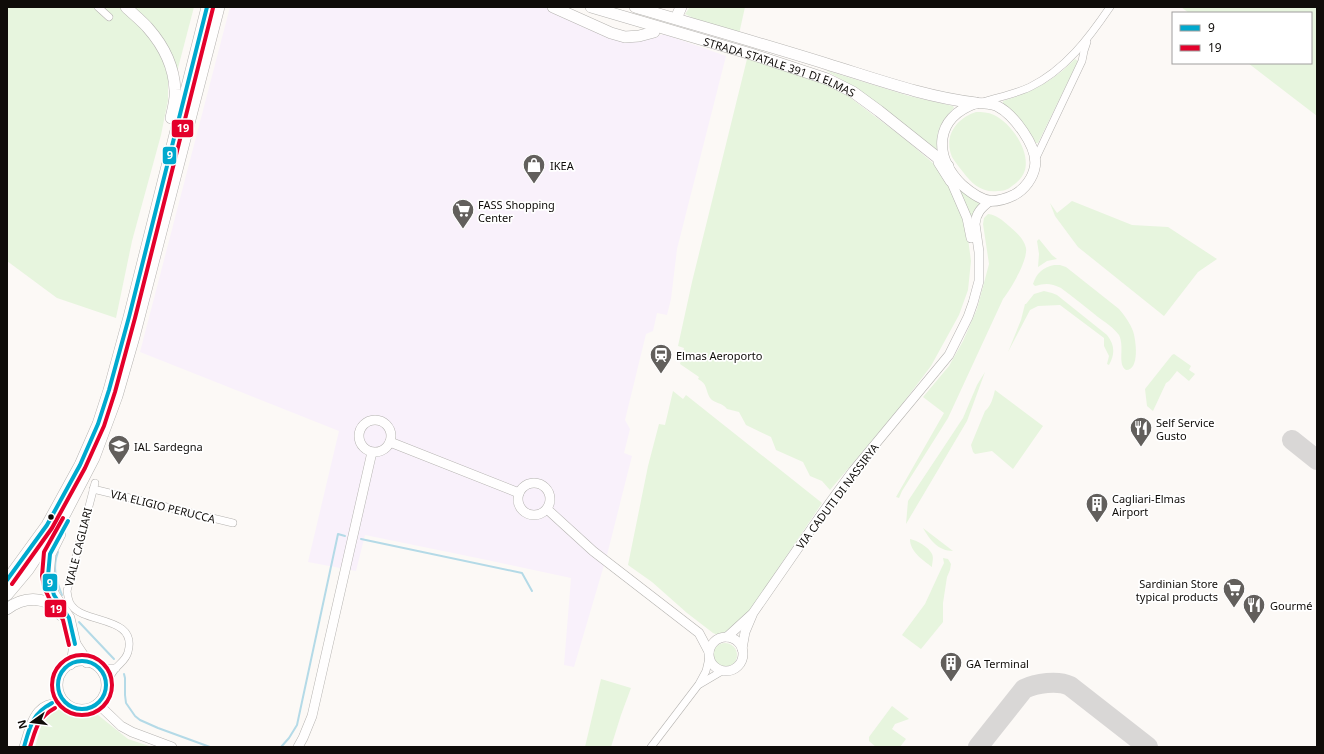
<svg xmlns="http://www.w3.org/2000/svg" width="1324" height="754" font-family="'Noto Sans',sans-serif">
	<style>
		.commercial { fill: #f9f1fb }
		.green { fill: #e7f5de }
		.lines { fill: none; stroke-linecap: round; stroke-linejoin: round }
		.stream { stroke: #b4dae7; stroke-width: 2 }
		.taxiway { stroke: #d9d7d6; stroke-width: 20 }
		.minor-casing { stroke: #b5b3b0; stroke-width: 8 }
		.secondary-casing { stroke: #b5b3b0; stroke-width: 10 }
		.primary-casing { stroke: #b5b3b0; stroke-width: 11 }
		.trunk-casing { stroke: #b5b3b0; stroke-width: 12 }
		.minor { stroke: #fffefe; stroke-width: 7 }
		.secondary { stroke: #fffefe; stroke-width: 9 }
		.primary { stroke: #fffefe; stroke-width: 10 }
		.trunk { stroke: #fffefe; stroke-width: 11 }
		.bus-1-casing { stroke: #fff; stroke-width: 7 }
		.bus-2-casing { stroke: #fff; stroke-width: 7 }
		.bus-1 { stroke: #00a9ce; stroke-width: 4 }
		.bus-2 { stroke: #e4002b; stroke-width: 4 }
		.bus-dot { fill: #0f0c09; stroke: #fff; stroke-width: 1.5 }
		.labels { text-anchor: middle; dominant-baseline: central; stroke-width: 3.5; stroke-linejoin: round; paint-order: stroke }
		.street-label { font-size: 11px; fill: #0f0c09; stroke: #fff }
		.poi-label { font-size: 11px; fill: #0f0c09; stroke: #fff; text-anchor: start }
		.line-badge { stroke: #fff; stroke-width: 1.5 }
		.badge-label { font-size: 11px; text-anchor: middle; font-weight: bold; fill: #fff }
	</style>
	<rect width="100%" height="100%" fill="#fcf9f6"/>
	<polygon class="commercial" points="230,7 549,7 645,40 664,34 726,56 677,249 671,299 667,315 657,313 653,331 646,334 625,420 630,429 624,453 632,456 607,555 574,667 564,665 571,578 487,560 365,535 356,571 308,562 339,431 140,352"/>
	<g class="green">
		<polygon points="7,7 120,7 148,35 164,61 168,78 168,100 161,135 132,241 116,318 57,298 7,261"/>
		<polygon points="132,7 194,7 177,72"/>
		<polygon points="690,7 745,7 739,34 701,22 685,14"/>
		<polygon points="1181,7 1317,7 1317,116 1248,63 1311,63 1311,13 1189,13"/>
		<path d="M747,59L818,80L848,96L905,139L934,164L944,177L952,190L967,231L971,261L968,290L959,315L931,366L900,407L830,490L822,481L810,476L803,462L776,450L771,437L746,425L739,412L727,409C722,402 715,404 710,398C705,390 708,384 698,379L699,377L680,364L684,348L678,346L692,282Z"/>
		<path d="M1075,59L1078,61L1038,143H1036C1027,127 1017,115 1003,104V101C1031,93 1055,80 1075,59Z"/>
		<path d="M825,70L909,96L953,106L954,108C941,121 936,130 937,149H935L852,86Z"/>
		<path d="M976,112C982,112 988,112 994,115C1011,123 1030,150 1025,170C1023,177 1018,182 1012,186C1008,190 1003,191 998,191C982,193 972,184 963,172C959,167 955,162 952,157C943,136 957,118 976,112Z"/>
		<polygon points="961,190 980,204 972,222 960,191"/>
		<polygon points="1072,201 1132,225 1168,227 1217,259 1198,272 1164,316 1078,247 1055,216 1050,203 1057,213"/>
		<path d="M988,214C997,215 1002,220 1009,226C1016,232 1024,239 1026,248C1028,260 1011,289 1003,299L948,418L902,491L899,498L896,497L944,413L923,397L949,366L963,341L977,309L989,264L983,224L984,218Z"/>
		<polygon points="1039,239 1052,255 1057,259 1047,261 1038,267 1039,254 1037,241"/>
		<path d="M1054,265H1060L1066,267L1119,309C1125,316 1130,323 1133,331C1136,340 1140,370 1126,370C1117,364 1125,347 1119,335C1114,328 1105,322 1098,317C1086,307 1074,298 1061,288C1051,283 1045,283 1035,286L1033,284C1036,274 1043,267 1054,265Z"/>
		<path d="M1044,291L1052,293L1057,295L1107,335C1115,345 1115,354 1109,365L1107,364L1109,356L1104,346V338L1060,305L1038,306L1030,310L1008,352L1021,320L1025,304H1026L1034,294Z"/>
		<polygon points="1174,354 1191,366 1189,370 1195,374 1189,381 1177,371 1169,381 1166,383 1153,411 1147,406 1145,389 1172,355"/>
		<polygon points="985,372 967,421 906,524 908,501 963,418 977,385"/>
		<path d="M995,390L1043,426L1013,469L992,451L975,454L973,452L971,445L985,411C991,406 993,398 995,390Z"/>
		<polygon points="673,391 683,399 686,395 822,503 751,609 729,630 723,635 718,635 713,633 687,613 652,582 628,565 648,466 659,424 665,425"/>
		<path d="M923,528L953,551C938,551 930,540 923,528Z"/>
		<path d="M910,539C916,540 929,547 932,554C934,558 932,563 932,567C923,560 910,552 910,539Z"/>
		<polygon points="943,558 948,559 951,564 950,570 947,577 943,603 943,622 921,649 902,635 925,604 942,567 944,563"/>
		<circle cx="725" cy="655" r="12"/>
		<polygon points="601,679 631,688 621,715 611,747 585,747"/>
		<polygon points="892,706 909,719 895,724 892,729 906,739 900,747 876,747 869,741 869,737"/>
		<polygon points="60,709 78,716 98,715 128,739 152,747 35,747 42,723 48,714"/>
	</g>
	<g class="lines">
		<g class="stream">
			<polyline points="361,539 522,573 532,591"/>
			<path d="M58,552C52,568 56,580 62,595"/>
			<polyline points="79,622 114,659"/>
			<polyline points="124,674 125,678 125,695 126,703 135,716 140,720 158,728 210,747"/>
			<polyline points="281,747 289,738 297,725 338,534 345,536"/>
		</g>
		<g class="taxiway">
			<polyline points="1292,440 1317,460"/>
			<path d="M978,747L1024,689C1036,683 1058,680 1070,686L1148,747"/>
		</g>
		<g class="minor-casing">
			<g id="minor">
				<polyline points="98,7 109,17"/>
				<path d="M983,102C999,97 1015,94 1030,87C1065,70 1089,38 1110,7"/>
				<polyline points="1035,160 1082,61 1084,51 1087,42"/>
				<path d="M95,483L67,591C68,596 68,602 72,606C85,624 138,616 128,652C126,660 120,663 115,669C112,673 109,678 106,682"/>
				<polyline points="93,489 233,523"/>
				<polyline points="99,668 116,668"/>
				<polyline points="700,684 722,671"/>
				<polyline points="651,747 699,684 706,671 709,658"/>
			</g>
		</g>
		<g class="secondary-casing">
			<g id="secondary">
				<polyline points="950,174 951,181 967,218 971,238"/>
				<circle cx="375" cy="436" r="16"/>
				<polyline points="390,442 519,493"/>
				<circle cx="534" cy="499" r="16"/>
				<polyline points="547,509 593,551 699,633 709,652"/>
				<circle cx="726" cy="654" r="17"/>
				<polyline points="727,637 751,615"/>
				<path d="M742,649L745,632L753,613L821,515L853,471L949,355L968,317L973,303L979,281V252L975,224C976,213 981,208 990,201"/>
				<circle cx="82" cy="685" r="24"/>
				<polyline points="98,704 121,726 132,732 172,747"/>
				<path d="M24,747C32,722 35,699 67,704"/>
				<polyline points="298,747 303,738 312,716 372,452"/>
			</g>
		</g>
		<g class="primary-casing">
			<path id="primary" d="M976,103C983,103 990,103 997,106C1013,114 1038,146 1035,166C1033,178 1025,189 1014,195C1008,198 999,201 991,201C980,200 970,192 962,185C933,156 934,118 976,103Z"/>
		</g>
		<g class="trunk-casing">
			<g id="trunk">
				<path d="M126,7C133,14 142,21 148,28C163,45 174,67 175,90C176,99 173,109 171,118"/>
				<polyline points="553,7 611,33 625,37 639,36 654,32"/>
				<path id="s1" d="M591,7L751,54L827,79L853,92L879,111L948,166"/>
				<path d="M635,7C699,26 763,44 827,64C876,79 925,97 976,103"/>
				<polyline points="678,14 681,7"/>
				<polyline points="939,162 951,181"/>
				<polyline points="60,534 50,554 48,576 50,585 54,595 69,618 75,644 87,662"/>
				<polyline points="7,580 47,525 80,465 98,424 109,390 129,317 207,7"/>
				<polyline points="7,595 28,570 65,514 94,458 110,415 117,396 134,337 219,7"/>
				<path d="M7,609C24,596 48,595 61,615"/>
				<polyline points="70,664 73,658 75,644"/>
			</g>
		</g>
		<use href="#minor" class="minor"/>
		<use href="#secondary" class="secondary"/>
		<use href="#primary" class="primary"/>
		<use href="#trunk" class="trunk"/>
		<g class="bus-1-casing">
			<g id="bus-1">
				<polyline points="68,521 50,554 48,576 54,595 69,618 75,644"/>
				<polyline points="7,580 47,525 80,465 98,424 109,390 129,317 207,7"/>
				<circle cx="82" cy="685" r="24"/>
				<path d="M24,747C30,726 32,714 52,703"/>
			</g>
		</g>
		<g class="bus-2-casing">
			<g id="bus-2">
				<polyline points="63,518 44,552 42,576 44,587 49,598 63,620 69,645"/>
				<polyline points="12,584 52,528 85,468 104,426 115,392 135,318 213,8"/>
				<circle cx="82" cy="685" r="30"/>
				<path d="M30,747C36,729 37,718 55,708"/>
			</g>
		</g>
		<use href="#bus-1" class="bus-1"/>
		<use href="#bus-2" class="bus-2"/>
	</g>
	<defs>
		<g id="shop-pin" transform="scale(1.15)"><path d="M0 17L-7.5 6A9.5 9.5 0 1 1 7.5 6Z" fill="#625f5c" stroke="#fff"/><path d="M-5-2.5h2.3a2.7 3.5 0 0 1 5.4 0H5L5.5 6h-11ZM-1.5-2.5h3a1.5 2.3 0 0 0-3 0Z" fill="#fff"/></g>
		<g id="supermarket-pin" transform="scale(1.15)"><path d="M0 17L-7.5 6A9.5 9.5 0 1 1 7.5 6Z" fill="#625f5c" stroke="#fff"/><path d="M-6-5.5h2.5l.6 2H6L4.5 2H-2.5L-4.4-4H-6ZM-1.5 3.2a1.3 1.3 0 1 0 .1 0ZM3 3.2a1.3 1.3 0 1 0 .1 0Z" fill="#fff"/></g>
		<g id="station-pin" transform="scale(1.15)"><path d="M0 17L-7.5 6A9.5 9.5 0 1 1 7.5 6Z" fill="#625f5c" stroke="#fff"/><path d="M-3-6H3Q5-6 5-4V2Q5 4 3 4L4.5 6H3L1.5 4h-3L-3 6H-4.5L-3 4Q-5 4-5 2V-4Q-5-6-3-6ZM-3.5-4v3h7v-3ZM-3.5 1v1.5H-2V1ZM2 1v1.5H3.5V1Z" fill="#fff"/></g>
		<g id="restaurant-pin" transform="scale(1.15)"><path d="M0 17L-7.5 6A9.5 9.5 0 1 1 7.5 6Z" fill="#625f5c" stroke="#fff"/><path d="M-5-6h1v4h1v-4h1v4h1v-4h1v5L-1.5 .5V6h-2V.5L-5-1ZM5-6V6H3V1.5H1.5Q1.5-4 5-6Z" fill="#fff"/></g>
		<g id="school-pin" transform="scale(1.15)"><path d="M0 17L-7.5 6A9.5 9.5 0 1 1 7.5 6Z" fill="#625f5c" stroke="#fff"/><path d="M0-5L7-2L0 1L-7-2ZM-4 1L0 2.5L4 1V4Q0 6-4 4Z" fill="#fff"/></g>
		<g id="building-pin" transform="scale(1.15)"><path d="M0 17L-7.5 6A9.5 9.5 0 1 1 7.5 6Z" fill="#625f5c" stroke="#fff"/><path d="M-4-6H4V6H1V3H-1V6H-4ZM-2.5-4.3h1.7v1.8h-1.7ZM.8-4.3h1.7v1.8H.8ZM-2.5-1h1.7V.8h-1.7ZM.8-1h1.7V.8H.8Z" fill="#fff"/></g>
	</defs>
	<g fill-rule="evenodd">
		<use href="#shop-pin" x="534" y="165"/>
		<use href="#supermarket-pin" x="463" y="210"/>
		<use href="#station-pin" x="661" y="355"/>
		<use href="#restaurant-pin" x="1141" y="428"/>
		<use href="#school-pin" x="119" y="446"/>
		<use href="#building-pin" x="1097" y="504"/>
		<use href="#supermarket-pin" x="1234" y="589"/>
		<use href="#restaurant-pin" x="1254" y="605"/>
		<use href="#building-pin" x="951" y="663"/>
	</g>
	<circle class="bus-dot" cx="51" cy="517" r="3.5"/>
	<g class="labels">
		<g class="street-label">
			<text stroke="none"><textPath href="#s1" startOffset="198">STRADA STATALE 391 DI ELMAS</textPath></text>
			<text transform="translate(837 496) rotate(-53)">VIA CADUTI DI NASSIRYA</text>
			<text transform="translate(163 506) rotate(14)">VIA ELIGIO PERUCCA</text>
			<text transform="translate(78 547) rotate(-76)">VIALE CAGLIARI</text>
		</g>
		<g class="poi-label">
			<text x="550" y="165">IKEA</text>
			<text x="478" y="204">FASS Shopping<tspan x="478" dy="13">Center</tspan></text>
			<text x="676" y="355">Elmas Aeroporto</text>
			<text x="1156" y="422">Self Service<tspan x="1156" dy="13">Gusto</tspan></text>
			<text x="134" y="446">IAL Sardegna</text>
			<text x="1112" y="498">Cagliari-Elmas<tspan x="1112" dy="13">Airport</tspan></text>
			<text x="1218" y="583" text-anchor="end">Sardinian Store<tspan x="1218" dy="13">typical products</tspan></text>
			<text x="1270" y="605">Gourmé</text>
			<text x="966" y="663">GA Terminal</text>
		</g>
	</g>
	<g class="line-badge">
		<rect x="171" y="119" width="23" height="19" rx="4" fill="#e4002b"/>
		<rect x="162" y="146" width="15" height="19" rx="4" fill="#00a9ce"/>
		<rect x="42" y="573" width="16" height="19" rx="4" fill="#00a9ce"/>
		<rect x="44" y="599" width="23" height="19" rx="4" fill="#e4002b"/>
	</g>
	<g class="badge-label">
		<text x="183" y="132">19</text>
		<text x="170" y="159">9</text>
		<text x="50" y="587">9</text>
		<text x="56" y="613">19</text>
	</g>
	<rect width="1324" height="754" fill="none" stroke="#0f0c09" stroke-width="16"/>
	<rect x="1172" y="12" width="140" height="52" fill="#ffffff" stroke="#9f9e9d"/>
	<rect x="1180" y="25" width="20" height="6" fill="#00a9ce" stroke="#9f9e9d"/>
	<text x="1208" y="32" font-size="12" fill="#0f0c09">9</text>
	<rect x="1180" y="45" width="20" height="6" fill="#e4002b" stroke="#9f9e9d"/>
	<text x="1208" y="52" font-size="12" fill="#0f0c09">19</text>
	<g transform="translate(32 722) rotate(256)" stroke="#ffffff" stroke-width="3" paint-order="stroke">
	<path d="M0-3L7 15L0 10L-7 15Z" fill="#0f0c09"/>
	<text y="-6" font-size="11" font-weight="bold" text-anchor="middle" fill="#0f0c09">N</text>
	</g>
</svg>
